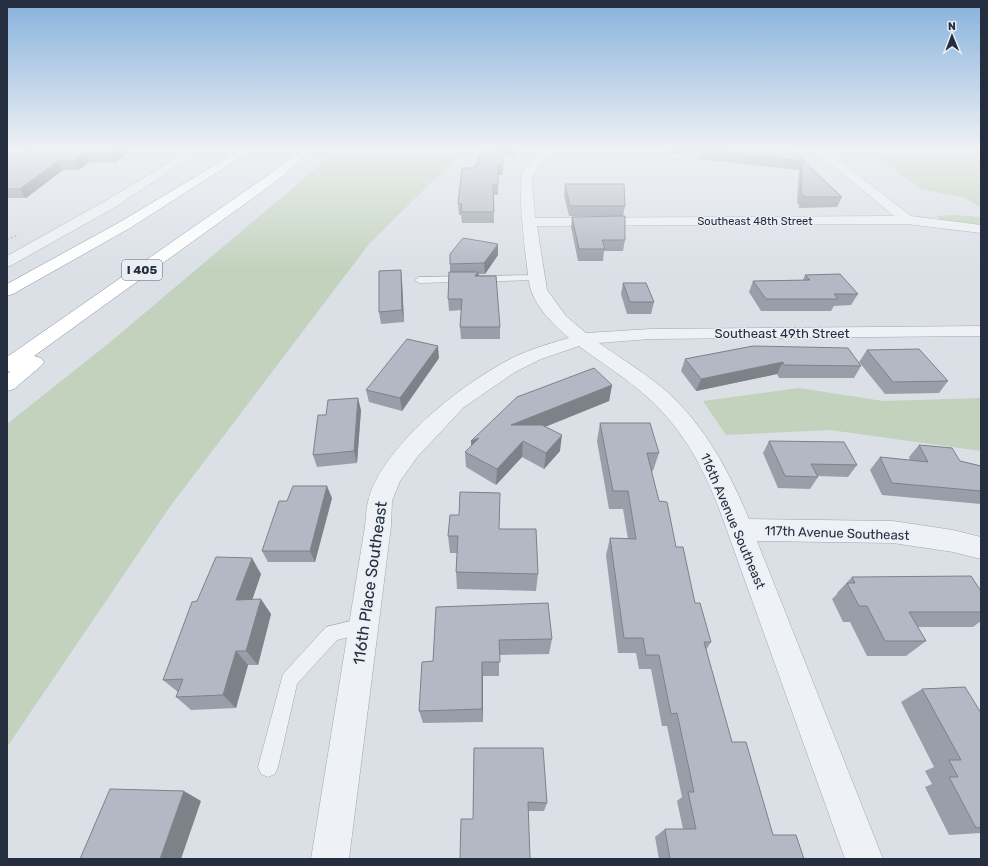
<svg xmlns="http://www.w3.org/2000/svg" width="988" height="866" font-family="Rubik,sans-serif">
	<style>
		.green { fill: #c2d2bc }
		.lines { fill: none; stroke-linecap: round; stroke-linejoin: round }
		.lane-casing { stroke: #a0a7b1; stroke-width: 1 }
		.street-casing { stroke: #a0a7b1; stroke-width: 1 }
		.highway-casing { stroke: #828e9f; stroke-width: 1 }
		.path { stroke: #b9bec5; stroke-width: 2; stroke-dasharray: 2 2; stroke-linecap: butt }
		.lane { fill: #eef1f5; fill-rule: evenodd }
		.street { fill: #eef1f5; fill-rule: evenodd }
		.highway { fill: #fff; fill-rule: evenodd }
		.wall { fill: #999fa9 }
		.shaded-wall { fill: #7d8289 }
		.building { fill: #b2b9c4; stroke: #7d8289 }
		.labels { text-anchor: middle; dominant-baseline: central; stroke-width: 3; stroke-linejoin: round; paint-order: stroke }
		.far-street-label { font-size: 11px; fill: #242e3e; stroke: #ebeff5 }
		.shield { fill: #ebeff5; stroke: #606875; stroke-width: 1 }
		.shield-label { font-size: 12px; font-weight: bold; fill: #242e3e }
		.street-label { font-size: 13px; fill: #242e3e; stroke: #ebeff5 }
		.near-street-label { font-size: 16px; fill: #242e3e; stroke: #ebeff5 }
	</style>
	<rect width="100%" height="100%" fill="#dbe0e7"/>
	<g class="green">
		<polygon points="338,150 464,150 369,244 169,508 7,747 7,424 109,343"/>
		<polygon points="870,150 981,150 981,208 965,198 920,189"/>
		<polygon points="954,215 981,217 981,225 942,221 936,216"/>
		<polygon points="799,388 883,401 981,398 981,451 830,430 726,435 703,401"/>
	</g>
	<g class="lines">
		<g class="lane-casing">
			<g id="lane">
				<polygon points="538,275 541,276 541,280 419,283 415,280 419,277"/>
				<polygon points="363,618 369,620 371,626 369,632 337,640 297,684 278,767 275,774 268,777 261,774 258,767 283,674 326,627"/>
			</g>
		</g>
		<g class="street-casing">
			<g id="street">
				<polygon points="189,150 201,150 117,206 12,265 7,267 7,256 107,200"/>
				<path d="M543,150H554L537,168L532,180L535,218L894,216L814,150H826L911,216L981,225V233L907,224L537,226L547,290L566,316L586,333L650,329L981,326V336L650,339L599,343C619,357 640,370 659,385C702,420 728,469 749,519L893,521L953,530L981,537V559L953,552L893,543L757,541L883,859H845L720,511C703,467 682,427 645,395C625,377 601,363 579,346L541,359L515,372L464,407L418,456L400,481L392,501L391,526L349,859H311L365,526C366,518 366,509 368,502C380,445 476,371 528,351C541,346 555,342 569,338C554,325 537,309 531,290C527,279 518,187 521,178C525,166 534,159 543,150Z"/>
			</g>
		</g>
		<g class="highway-casing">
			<g id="highway">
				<polygon points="240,150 252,150 130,228 13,294 7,296 7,284 120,222"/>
				<polygon points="300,150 311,150 282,177 34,356 41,358 44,362 41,366 14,389 7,391 7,374 10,371 7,372 7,357 274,171"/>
			</g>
		</g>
		<polyline class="path" points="7,240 17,235"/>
		<use href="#lane" class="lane"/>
		<use href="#street" class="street"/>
		<use href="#highway" class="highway"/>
	</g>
	<g class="wall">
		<polygon points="25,150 130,150 116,162 89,162 79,170 63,170 26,198 7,198 7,154 19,154"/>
		<polygon points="482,150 517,150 516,156 503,155 503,175 498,175 498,195 494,195 494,223 462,223 461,215 459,215 458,204 475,168"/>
		<polygon points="666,150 793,150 793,151 842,197 837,207 799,208 799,204 797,204 799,170 699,159 700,151 672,154"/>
		<polygon points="565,184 625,206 623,216 569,216 564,195"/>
		<polygon points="572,217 625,240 623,251 604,251 603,261 578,261 571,227"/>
		<polygon points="498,244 498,255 485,274 479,274 479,276 500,327 500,339 461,339 460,327 462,310 449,311 448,299 450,272 450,264"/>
		<polygon points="805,275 858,294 851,305 834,306 831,311 761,311 749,292 753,281 803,280"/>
		<polygon points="402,281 404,322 381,324 379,312"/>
		<polygon points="623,283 654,302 651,314 627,314 621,294"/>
		<polygon points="753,346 861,366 854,378 779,378 777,374 696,391 681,371 685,359"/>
		<polygon points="867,350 948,381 939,393 885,394 859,362"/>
		<polygon points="439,358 402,411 369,402 366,390"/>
		<polygon points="612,385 609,401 545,427 560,451 544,469 522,457 496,485 466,467 465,452 471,446 471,441"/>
		<polygon points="361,410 357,463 317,467 313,455 326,415"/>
		<polygon points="600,423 659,453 653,471 651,471 659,501 676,547 695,603 711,642 706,650 732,742 773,835 804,859 659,859 655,837 665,829 683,829 677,801 682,797 667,726 662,726 651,669 639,669 636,653 618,653 606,555 610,538 628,539 623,509 609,509 597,441"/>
		<polygon points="769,441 857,465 848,477 817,476 818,477 810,489 778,488 763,453"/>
		<polygon points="919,445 960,461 981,466 981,504 882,495 870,470 880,457 910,460 909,457"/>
		<polygon points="332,498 315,562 268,562 262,551 287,501"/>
		<polygon points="499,529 538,574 536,591 457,589 456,572 457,553 450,553 448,536"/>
		<polygon points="261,574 252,600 271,614 258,665 248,665 236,708 191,710 176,697 178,692 163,680 197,601"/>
		<polygon points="852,577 981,591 981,621 973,627 918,627 926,641 906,656 867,656 850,622 843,622 832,599 837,594 837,593"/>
		<polygon points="436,607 552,639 549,654 499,655 499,676 483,676 483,722 423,723 419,711 433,661"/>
		<polygon points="922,689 981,713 981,833 949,835 925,787 932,784 925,771 934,767 901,702"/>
		<polygon points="474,748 547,803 544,811 528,811 473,819"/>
	</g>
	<g class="shaded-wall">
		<polygon points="115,150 130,150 116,162 111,153"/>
		<polygon points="673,150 701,150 700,151 672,154"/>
		<polygon points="85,153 89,162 79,170 74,161"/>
		<polygon points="58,161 63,170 26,198 20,189"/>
		<polygon points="498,244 498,255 485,274 484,263"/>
		<polygon points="401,270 402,281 404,322 402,310"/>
		<polygon points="478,272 479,283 475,276"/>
		<polygon points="438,346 439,358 402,411 400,398"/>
		<polygon points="783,362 777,374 696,391 701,379"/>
		<polygon points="612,385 609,401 510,441 511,425"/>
		<polygon points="358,398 361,410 357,463 354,451"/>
		<polygon points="562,435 560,451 544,469 546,453"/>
		<polygon points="479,438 472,455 471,441"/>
		<polygon points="523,441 522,457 496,485 497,469"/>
		<polygon points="327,486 332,498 315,562 310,551"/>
		<polygon points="252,558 261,574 247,615 236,600"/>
		<polygon points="261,599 271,614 258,665 246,651"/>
		<polygon points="236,651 248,665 236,708 223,695"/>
		<polygon points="482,662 483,676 483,722 482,709"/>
		<polygon points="184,791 201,801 181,859 160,859"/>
	</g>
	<g class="building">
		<polygon points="25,150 115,150 111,153 85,153 74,161 58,161 20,189 7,189 7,154 19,154"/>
		<polygon points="482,150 503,150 503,165 498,165 498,185 493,185 494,212 461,212 462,204 458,204 462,168 475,168"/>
		<polygon points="706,150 792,150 842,197 803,197 803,194 801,194 802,161"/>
		<polygon points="565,184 624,184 625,206 570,206"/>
		<polygon points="625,216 625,240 602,240 605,249 579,249 572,217"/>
		<polygon points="463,238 498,244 484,263 450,264 450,254"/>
		<polygon points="401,270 402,310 379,312 379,271"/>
		<polygon points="449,272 478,272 475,276 496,276 500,327 460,327 462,299 448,299"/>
		<polygon points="840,274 858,294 834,294 838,299 766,299 753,281 810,280 805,275"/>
		<polygon points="623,283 646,283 654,302 630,302"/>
		<polygon points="407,339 438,346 400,398 366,390"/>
		<polygon points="753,346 848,348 861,366 784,365 783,362 701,379 685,359"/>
		<polygon points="919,349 948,381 893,382 867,350"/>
		<polygon points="594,368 612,385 511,425 542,425 562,435 546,453 523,441 497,469 465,452 479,438 471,441 517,397"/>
		<polygon points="358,398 354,451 313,455 318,415 326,415 328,400"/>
		<polygon points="600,423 650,423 659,453 647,453 659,501 667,502 676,547 683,547 695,603 700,603 711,642 704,642 732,742 746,742 773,835 796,835 804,859 670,859 665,829 696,829 688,792 694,792 677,713 671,714 659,655 646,655 643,638 624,638 610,538 636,539 628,491 613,491"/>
		<polygon points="769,441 844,442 857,465 811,464 818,477 785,476"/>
		<polygon points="919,445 952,448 960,461 981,466 981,491 892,483 880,457 928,462"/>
		<polygon points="293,486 327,486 310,551 262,551 279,501 287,501"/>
		<polygon points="460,492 500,493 499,529 536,529 538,574 456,572 458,536 448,536 450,515 459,515"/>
		<polygon points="216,557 252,558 236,600 261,599 246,651 236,651 223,695 176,697 183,679 163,680 192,602 197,601"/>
		<polygon points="971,576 981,591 981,612 909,612 926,641 885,641 867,606 859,606 847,583 855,583 852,577"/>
		<polygon points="548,603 552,639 499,640 500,662 482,662 482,709 419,711 422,662 433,661 436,607"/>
		<polygon points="965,687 981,713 981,827 976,828 949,777 958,777 949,760 961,760 922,689"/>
		<polygon points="474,748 543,748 547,803 528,802 530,859 460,859 461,819 473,819"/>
		<polygon points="110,789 184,791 160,859 80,859"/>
	</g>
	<linearGradient id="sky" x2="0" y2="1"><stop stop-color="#86b2dc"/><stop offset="0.55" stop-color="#eff1f4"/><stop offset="1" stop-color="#eff1f4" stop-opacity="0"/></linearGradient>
	<rect width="988" height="271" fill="url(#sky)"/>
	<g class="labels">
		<g class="far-street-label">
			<text x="755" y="221">Southeast 48th Street</text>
		</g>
		<rect class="shield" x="122" y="260" width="40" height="20" rx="3"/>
		<g class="shield-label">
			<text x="142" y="270">I 405</text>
		</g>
		<g class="street-label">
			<text x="782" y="333">Southeast 49th Street</text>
			<text transform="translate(733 521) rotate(67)">116th Avenue Southeast</text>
			<text transform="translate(837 533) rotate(2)">117th Avenue Southeast</text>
		</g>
		<g class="near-street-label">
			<text transform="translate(370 583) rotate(-82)">116th Place Southeast</text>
		</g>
	</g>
	<rect width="988" height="866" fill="none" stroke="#242e3e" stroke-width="16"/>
	<g transform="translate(952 36) rotate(359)" stroke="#ebeff5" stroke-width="3" paint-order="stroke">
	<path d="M0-3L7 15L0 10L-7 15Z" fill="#242e3e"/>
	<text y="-6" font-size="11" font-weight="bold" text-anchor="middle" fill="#242e3e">N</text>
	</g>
</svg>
